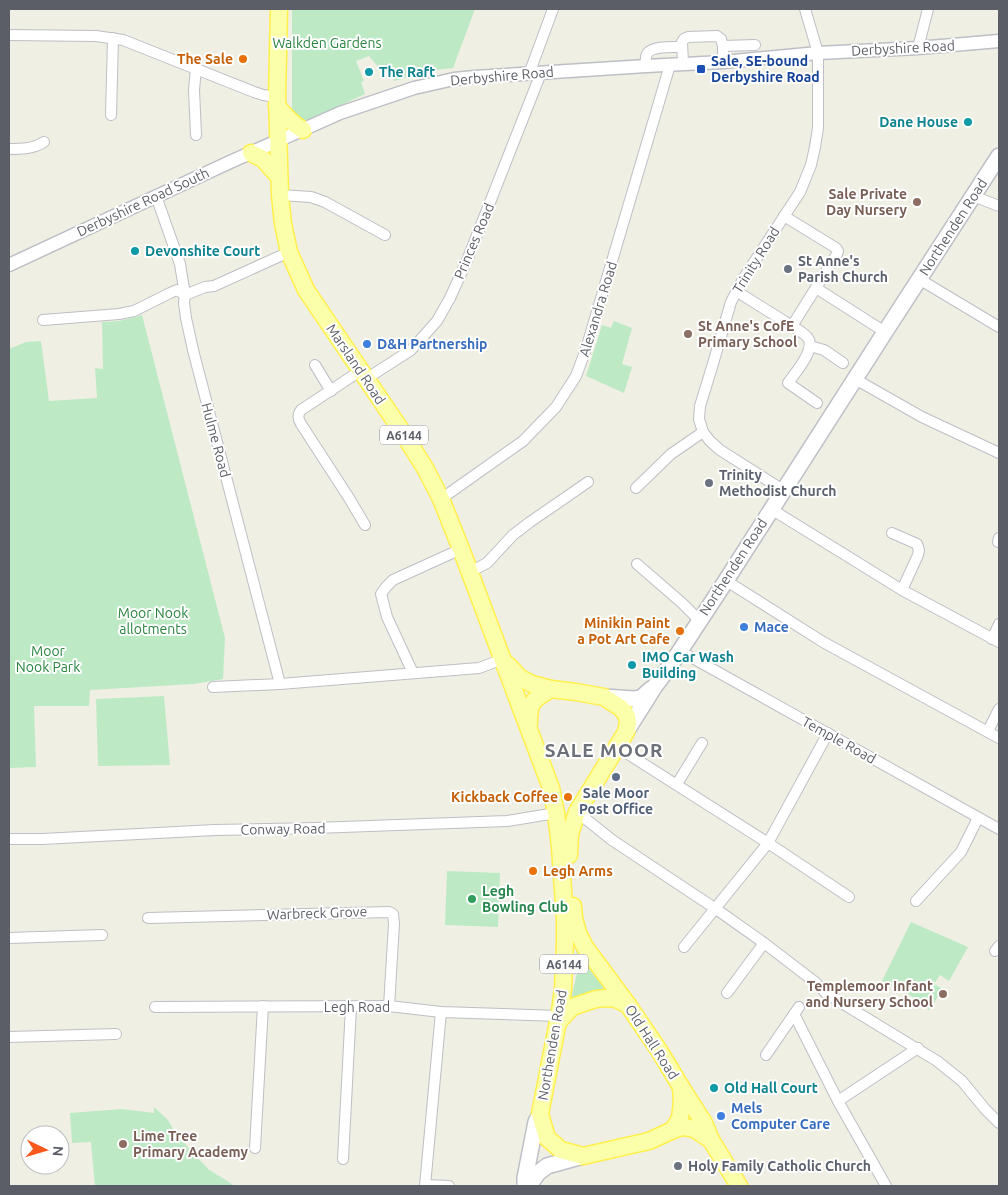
<svg xmlns="http://www.w3.org/2000/svg" width="1008" height="1195" font-family="Ubuntu,sans-serif">
	<style>
		.green { fill: #bdeac5 }
		.lines { fill: none; stroke-linecap: round; stroke-linejoin: round }
		.minor-casing { stroke: #bdbfc6; stroke-width: 12 }
		.tertiary-casing { stroke: #bdbfc6; stroke-width: 15 }
		.secondary-casing { stroke: #bec0c8; stroke-width: 18 }
		.primary-casing { stroke: #ffef4d; stroke-width: 19 }
		.minor { stroke: #fff; stroke-width: 10 }
		.tertiary { stroke: #fff; stroke-width: 12 }
		.secondary { stroke: #fff; stroke-width: 15 }
		.primary { stroke: #fcffa9; stroke-width: 16 }
		.food-dot { fill: #e8710a; stroke: #fff; stroke-width: 2 }
		.transit-dot { fill: #1a4fb4; stroke: #fff; stroke-width: 2 }
		.culture-dot { fill: #0f9aa8; stroke: #fff; stroke-width: 2 }
		.education-dot { fill: #8d6e63; stroke: #fff; stroke-width: 2 }
		.worship-dot { fill: #6b7280; stroke: #fff; stroke-width: 2 }
		.shop-dot { fill: #3f7fe0; stroke: #fff; stroke-width: 2 }
		.service-dot { fill: #5c6f8a; stroke: #fff; stroke-width: 2 }
		.leisure-dot { fill: #2e9e5b; stroke: #fff; stroke-width: 2 }
		.labels { text-anchor: middle; dominant-baseline: central; stroke-width: 4; stroke-linejoin: round; paint-order: stroke }
		.shield { fill: #fff; stroke: #8c8e94; stroke-width: 1 }
		.shield-label { font-size: 12px; font-weight: bold; fill: #5b5e66 }
		.park-label { font-size: 14px; fill: #2b8541; stroke: #fff }
		.street-label { font-size: 14px; fill: #5b5e66; stroke: #fff }
		.food-label { font-size: 14px; font-weight: bold; fill: #c56008; stroke: #fff; text-anchor: end }
		.transit-label { font-size: 14px; font-weight: bold; fill: #164399; stroke: #fff; text-anchor: start }
		.culture-label { font-size: 14px; font-weight: bold; fill: #0d838f; stroke: #fff; text-anchor: start }
		.education-label { font-size: 14px; font-weight: bold; fill: #785e54; stroke: #fff; text-anchor: end }
		.worship-label { font-size: 14px; font-weight: bold; fill: #5b616d; stroke: #fff; text-anchor: start }
		.shop-label { font-size: 14px; font-weight: bold; fill: #366cbe; stroke: #fff; text-anchor: start }
		.service-label { font-size: 14px; font-weight: bold; fill: #4e5e75; stroke: #fff }
		.leisure-label { font-size: 14px; font-weight: bold; fill: #27864d; stroke: #fff; text-anchor: start }
		.district-label { font-size: 19px; font-weight: bold; letter-spacing: 1px; fill: #6c7078; stroke: #fff }
	</style>
	<rect width="100%" height="100%" fill="#f0efe3"/>
	<g class="green">
		<polygon points="292,9 475,9 453,68 434,70 394,81 388,68 381,70 369,56 356,61 364,81 361,82 365,94 305,122 299,120 292,110"/>
		<polygon points="142,315 225,638 223,679 194,684 90,690 89,706 34,706 36,767 9,768 9,349 26,342 41,341 49,401 97,398 95,368 103,369 102,322 119,321"/>
		<polygon points="614,321 632,328 622,364 632,367 624,393 586,376 602,325 611,328"/>
		<polygon points="164,696 170,765 98,766 96,699"/>
		<polygon points="447,871 500,873 498,927 445,925"/>
		<polygon points="911,922 968,947 949,981 940,975 934,984 943,989 929,1010 913,997 882,981"/>
		<path d="M576,950H580L588,968L607,991C594,991 583,993 571,1000L577,973L578,961Z"/>
		<polygon points="154,1107 168,1120 176,1134 208,1169 235,1186 95,1186 91,1142 72,1143 70,1113 122,1109 154,1113"/>
	</g>
	<g class="lines">
		<g class="minor-casing">
			<g id="minor">
				<polyline points="9,35 96,36 123,40 254,92 263,95 277,97"/>
				<polyline points="723,46 755,45"/>
				<polyline points="918,48 928,9"/>
				<polyline points="683,64 682,42 684,39 688,37 717,36 721,39 723,46 723,62"/>
				<path d="M646,66C646,62 645,57 647,54C651,46 673,47 681,47"/>
				<polyline points="529,74 553,9"/>
				<polyline points="111,115 113,38"/>
				<polyline points="196,135 194,90 196,68"/>
				<path d="M9,149C21,149 33,149 44,142"/>
				<polyline points="280,195 311,197 325,202 385,235"/>
				<polyline points="156,196 180,264 185,295 184,303 186,318 193,350 280,684"/>
				<polyline points="973,196 999,206"/>
				<polyline points="919,279 999,327"/>
				<polyline points="816,288 885,332"/>
				<polyline points="736,291 792,326 837,254 838,251 836,248 784,216"/>
				<polyline points="185,295 205,287 214,286 289,252"/>
				<polyline points="43,320 119,314 134,311 170,293 177,290 185,295"/>
				<path d="M792,326C797,329 804,333 808,338C816,350 795,373 788,383L817,403"/>
				<polyline points="810,346 824,350 843,363"/>
				<polyline points="315,365 331,391"/>
				<path d="M360,371L301,410C297,415 298,419 301,424L349,498L365,525"/>
				<polyline points="366,379 411,350 437,321 450,298 468,258 541,73"/>
				<polyline points="855,379 922,417 999,453"/>
				<polyline points="636,488 671,454 703,432"/>
				<polyline points="783,490 720,450 710,441 703,432 699,419 700,406 712,367 731,302 743,279 800,192 811,165 815,147 818,128 818,53 805,9"/>
				<polyline points="441,499 523,441 556,407 576,376 586,349 670,65"/>
				<polyline points="771,509 902,590 999,642"/>
				<polyline points="892,533 917,544 919,550 918,555 902,590"/>
				<polyline points="998,542 999,538"/>
				<polyline points="637,564 682,603 699,620"/>
				<polyline points="470,572 487,563 513,535 530,522 588,482"/>
				<polyline points="725,580 823,642 999,738"/>
				<polyline points="992,639 999,624"/>
				<polyline points="680,651 999,829"/>
				<polyline points="413,673 387,617 381,594 386,587 393,580 461,549"/>
				<polyline points="213,687 280,684 479,668 503,659"/>
				<polyline points="988,731 999,709"/>
				<polyline points="617,747 768,843 849,897"/>
				<polyline points="677,784 702,743"/>
				<polyline points="577,812 612,840 716,909 764,943 815,982 827,994 937,1061 962,1081 985,1109 999,1123"/>
				<polyline points="9,839 42,839 215,830 315,828 507,821 556,813"/>
				<polyline points="916,901 961,852 978,818"/>
				<polyline points="148,918 389,912 393,914 394,924 389,1006"/>
				<polyline points="9,938 102,935"/>
				<polyline points="684,947 768,843 828,733"/>
				<polyline points="995,951 999,946"/>
				<polyline points="727,993 764,943"/>
				<polyline points="155,1007 389,1006 441,1012 559,1016"/>
				<polyline points="794,1014 838,1101 886,1186"/>
				<polyline points="9,1037 116,1034"/>
				<polyline points="766,1055 799,1007"/>
				<polyline points="838,1101 918,1048"/>
				<polyline points="255,1148 263,1006"/>
				<polyline points="343,1159 351,1007"/>
				<polyline points="425,1185 449,1186"/>
				<polyline points="425,1186 441,1012"/>
			</g>
		</g>
		<g class="tertiary-casing">
			<polyline id="tertiary" points="9,265 230,162 340,113 414,88 454,79 475,77 646,66 723,62 818,53 918,48 999,41"/>
		</g>
		<g class="secondary-casing">
			<g id="secondary">
				<polyline points="604,697 634,699 641,698 651,689"/>
				<polyline points="626,732 655,686 670,666 720,590 885,332 999,156"/>
				<polyline points="525,1186 525,1178 536,1122 540,1114"/>
				<polyline points="529,1186 538,1173 547,1166 583,1156"/>
			</g>
		</g>
		<g class="primary-casing">
			<g id="primary">
				<polyline points="279,9 277,97 280,195 283,224 289,252 306,290 401,430 425,468 441,499 461,549 551,788 556,813 560,847 565,919 565,943 563,989 560,1011 540,1114 547,1138 561,1150 583,1156 649,1141 673,1130 682,1127 690,1128 696,1130 711,1140"/>
				<path d="M277,106C285,116 292,124 303,130"/>
				<polyline points="251,153 263,159 279,177"/>
				<polyline points="508,665 520,678 532,684 551,689 576,692 604,697 621,708 627,716 628,723 626,732 577,812 570,834 569,855"/>
				<path d="M529,724C529,702 532,700 551,689"/>
				<polyline points="573,906 574,918 578,933 585,947 628,1005 660,1052 681,1087 704,1123 711,1140 739,1186"/>
				<polyline points="558,1022 572,1007 596,999 606,998 616,999 628,1005"/>
				<polyline points="673,1130 680,1118 682,1102 681,1087"/>
			</g>
		</g>
		<use href="#minor" class="minor"/>
		<use href="#tertiary" class="tertiary"/>
		<use href="#secondary" class="secondary"/>
		<use href="#primary" class="primary"/>
	</g>
	<g class="food-dot">
		<circle cx="243" cy="59" r="5"/>
		<circle cx="680" cy="631" r="5"/>
		<circle cx="568" cy="797" r="5"/>
		<circle cx="533" cy="871" r="5"/>
	</g>
	<rect class="transit-dot" x="696" y="64" width="10" height="10" rx="2.5"/>
	<g class="culture-dot">
		<circle cx="369" cy="72" r="5"/>
		<circle cx="968" cy="122" r="5"/>
		<circle cx="135" cy="251" r="5"/>
		<circle cx="632" cy="665" r="5"/>
		<circle cx="714" cy="1088" r="5"/>
	</g>
	<g class="education-dot">
		<circle cx="917" cy="202" r="5"/>
		<circle cx="688" cy="334" r="5"/>
		<circle cx="943" cy="994" r="5"/>
		<circle cx="123" cy="1144" r="5"/>
	</g>
	<g class="worship-dot">
		<circle cx="788" cy="269" r="5"/>
		<circle cx="709" cy="483" r="5"/>
		<circle cx="678" cy="1166" r="5"/>
	</g>
	<g class="shop-dot">
		<circle cx="367" cy="344" r="5"/>
		<circle cx="744" cy="627" r="5"/>
		<circle cx="721" cy="1116" r="5"/>
	</g>
	<circle class="service-dot" cx="616" cy="777" r="5"/>
	<circle class="leisure-dot" cx="472" cy="899" r="5"/>
	<g class="labels">
		<g class="shield">
			<rect x="380" y="425.5" width="48" height="19" rx="4"/>
			<rect x="540" y="954.5" width="48" height="19" rx="4"/>
		</g>
		<g class="shield-label">
			<text x="404" y="435">A6144</text>
			<text x="564" y="964">A6144</text>
		</g>
		<g class="park-label">
			<text x="327" y="43">Walkden Gardens</text>
			<text x="153" y="613">Moor Nook<tspan x="153" dy="16">allotments</tspan></text>
			<text x="48" y="651">Moor<tspan x="48" dy="16">Nook Park</tspan></text>
		</g>
		<g class="street-label">
			<text transform="translate(903 48) rotate(-3)">Derbyshire Road</text>
			<text transform="translate(502 76) rotate(-5)">Derbyshire Road</text>
			<text transform="translate(143 202) rotate(-25)">Derbyshire Road South</text>
			<text transform="translate(953 227) rotate(-57)">Northenden Road</text>
			<text transform="translate(474 241) rotate(-67)">Princes Road</text>
			<text transform="translate(756 260) rotate(-58)">Trinity Road</text>
			<text transform="translate(598 309) rotate(-73)">Alexandra Road</text>
			<text transform="translate(356 364) rotate(56)">Marsland Road</text>
			<text transform="translate(216 440) rotate(75)">Hulme Road</text>
			<text transform="translate(733 567) rotate(-57)">Northenden Road</text>
			<text transform="translate(839 740) rotate(29)">Temple Road</text>
			<text transform="translate(283 829) rotate(-1)">Conway Road</text>
			<text transform="translate(317 913) rotate(-2)">Warbreck Grove</text>
			<text x="357" y="1007">Legh Road</text>
			<text transform="translate(652 1042) rotate(57)">Old Hall Road</text>
			<text transform="translate(552 1045) rotate(-80)">Northenden Road</text>
		</g>
		<g class="food-label">
			<text x="233" y="59">The Sale</text>
			<text x="670" y="623">Minikin Paint<tspan x="670" dy="16">a Pot Art Cafe</tspan></text>
			<text x="558" y="797">Kickback Coffee</text>
			<text x="543" y="871" text-anchor="start">Legh Arms</text>
		</g>
		<g class="transit-label">
			<text x="711" y="61">Sale, SE-bound<tspan x="711" dy="16">Derbyshire Road</tspan></text>
		</g>
		<g class="culture-label">
			<text x="379" y="72">The Raft</text>
			<text x="958" y="122" text-anchor="end">Dane House</text>
			<text x="145" y="251">Devonshite Court</text>
			<text x="642" y="657">IMO Car Wash<tspan x="642" dy="16">Building</tspan></text>
			<text x="724" y="1088">Old Hall Court</text>
		</g>
		<g class="education-label">
			<text x="907" y="194">Sale Private<tspan x="907" dy="16">Day Nursery</tspan></text>
			<text x="698" y="326" text-anchor="start">St Anne's CofE<tspan x="698" dy="16">Primary School</tspan></text>
			<text x="933" y="986">Templemoor Infant<tspan x="933" dy="16">and Nursery School</tspan></text>
			<text x="133" y="1136" text-anchor="start">Lime Tree<tspan x="133" dy="16">Primary Academy</tspan></text>
		</g>
		<g class="worship-label">
			<text x="798" y="261">St Anne's<tspan x="798" dy="16">Parish Church</tspan></text>
			<text x="719" y="475">Trinity<tspan x="719" dy="16">Methodist Church</tspan></text>
			<text x="688" y="1166">Holy Family Catholic Church</text>
		</g>
		<g class="shop-label">
			<text x="377" y="344">D&amp;H Partnership</text>
			<text x="754" y="627">Mace</text>
			<text x="731" y="1108">Mels<tspan x="731" dy="16">Computer Care</tspan></text>
		</g>
		<g class="service-label">
			<text x="616" y="793">Sale Moor<tspan x="616" dy="16">Post Office</tspan></text>
		</g>
		<g class="leisure-label">
			<text x="482" y="891">Legh<tspan x="482" dy="16">Bowling Club</tspan></text>
		</g>
		<g class="district-label">
			<text x="604" y="750">SALE MOOR</text>
		</g>
	</g>
	<rect width="1008" height="1195" fill="none" stroke="#5b5e66" stroke-width="20"/>
	<g transform="translate(45 1150) rotate(95)"><circle r="24" fill="#ffffff" stroke="#bdbfc2"/>
	<path d="M0-4L9 19L0 12L-9 19Z" fill="#fc591d"/>
	<text y="-8" font-size="14" font-weight="bold" text-anchor="middle" fill="#5b5e66">N</text>
	</g>
</svg>
